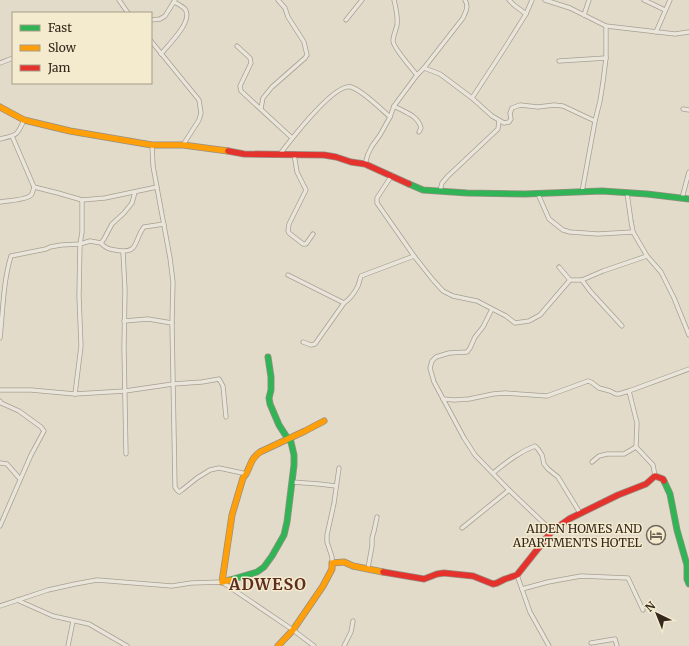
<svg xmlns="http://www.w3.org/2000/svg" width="689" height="646" font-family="Merriweather,serif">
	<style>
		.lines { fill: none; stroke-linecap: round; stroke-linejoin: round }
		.street-casing { stroke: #a7a093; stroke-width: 5 }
		.fast-casing { stroke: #968f83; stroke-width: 7 }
		.slow-casing { stroke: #968f83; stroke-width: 7 }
		.jam-casing { stroke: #968f83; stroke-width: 7 }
		.street { stroke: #eae5da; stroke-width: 3.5 }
		.fast { stroke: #30b455; stroke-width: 5.5 }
		.slow { stroke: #ff9f0a; stroke-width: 5.5 }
		.jam { stroke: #e5322d; stroke-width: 5.5 }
		.labels { text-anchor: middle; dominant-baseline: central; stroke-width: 3; stroke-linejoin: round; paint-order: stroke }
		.poi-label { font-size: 12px; fill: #34281c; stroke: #f4eace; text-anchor: end }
		.district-label { font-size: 16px; font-weight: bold; letter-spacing: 1px; fill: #5f2d1d; stroke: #f4eace }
	</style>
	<rect width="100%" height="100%" fill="#e2dbca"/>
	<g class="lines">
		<g class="street-casing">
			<g id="street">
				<polyline points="119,0 128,13"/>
				<path d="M394,0C396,8 398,17 397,25C396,30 393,36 393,41C393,47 412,69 417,75"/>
				<polyline points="509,0 514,5 526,14"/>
				<polyline points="545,0 570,8 606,26 675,34 689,32"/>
				<polyline points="644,0 665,10"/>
				<polyline points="584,15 589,0"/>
				<polyline points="151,20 160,19 165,16 175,0"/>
				<polyline points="346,20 362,0"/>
				<polyline points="656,32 670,0"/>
				<polyline points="151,41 199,100 201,113 199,120 183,145"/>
				<polyline points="237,46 250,58 251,63 240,86 241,91 292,138"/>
				<path d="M161,54C168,45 194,21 185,9C182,6 178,4 174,2"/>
				<polyline points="559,61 606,58"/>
				<polyline points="0,63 13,58"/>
				<polyline points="424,68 440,74 472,98 492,116 504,123 509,122 511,119 510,113 512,108 520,105 538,107 554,105 563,106 595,121"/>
				<polyline points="472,98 506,46 526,14 532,0"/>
				<path d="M394,106C404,112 418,115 421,128L419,132"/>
				<polyline points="261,108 263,98 272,87 305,58 307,55 304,42 288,17 285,8 278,0"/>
				<polyline points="683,109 689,110"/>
				<path d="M0,139C17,135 17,136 24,120"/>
				<polyline points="152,145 153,166 170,258 173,282 172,323 175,487 177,490 179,492 182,490 197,478 210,470 219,468 247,474"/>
				<path d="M280,154C290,141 334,83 351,87C362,90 381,109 390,117"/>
				<polyline points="294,154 297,172 306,190 289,224 288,231 289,233 303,244 306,244 313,234"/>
				<path d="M365,164L368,154L372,146L380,135L390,117L394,106L417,75L424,68L463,18C466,11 469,7 465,0"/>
				<polyline points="392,175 377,198 377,203 414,256 433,280 443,291 453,296 477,301 506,316 515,323 529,321 540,315 570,280"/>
				<polyline points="34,187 58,193 82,200 105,198 157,187"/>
				<polyline points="440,191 442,183 448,176 498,129 499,121"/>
				<polyline points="582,192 595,121 600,101 603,82 606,58 606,26"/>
				<polyline points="627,193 631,221 633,232 647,256 661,272 674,298 689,335"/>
				<polyline points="538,194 549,219 563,230 570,232 598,234 633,232"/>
				<polyline points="682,198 689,172"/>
				<path d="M0,202C7,201 24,200 30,196C33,194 33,190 34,187L12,136"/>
				<polyline points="101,243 104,239 112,224 124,213 132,203 135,192"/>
				<polyline points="123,252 125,290 124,347 126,454"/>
				<polyline points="559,267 570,280 582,280 603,271 647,256"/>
				<polyline points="288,275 344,303"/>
				<polyline points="582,280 590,291 622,326"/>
				<polyline points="492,309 483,327 475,337 470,348 467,352 449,353 436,357 432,361 430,368 434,382 464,438 475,455 509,490 552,531"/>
				<polyline points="124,321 148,319 172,323"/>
				<path d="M0,338C3,311 3,282 11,256L46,249L50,247L61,245L80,244L90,241L101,243C105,248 109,249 115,250C140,255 133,241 144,227L164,224"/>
				<path d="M303,342L311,345L315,344L344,303C350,299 355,292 358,286C359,283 360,279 361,276L414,256"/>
				<polyline points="0,390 31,390 75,394 125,391 173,384 202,382 219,379 223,386 226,417"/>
				<polyline points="629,391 637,423 636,447 653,465 655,476"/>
				<polyline points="75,394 81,346 79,296 80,244 82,232 82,200"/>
				<polyline points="443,399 454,400 469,399 493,394 505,393 547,396 588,381 591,382 599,388 610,391 616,394 619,394 629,391 689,369"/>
				<polyline points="0,401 1,403 19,411 41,427 44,431 31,455 0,526"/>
				<polyline points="592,462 599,456 607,454 624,454 636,447"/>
				<polyline points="0,463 7,464 20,479"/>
				<path d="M493,473C507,462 519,452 535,446L538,449L542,455L544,464L548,469L558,477L580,513"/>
				<polyline points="292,482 319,484 336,486"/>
				<polyline points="462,528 509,490"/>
				<polyline points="332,563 332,557 327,542 327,535 334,503 339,468"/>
				<polyline points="368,568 372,546 372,538 374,531 377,517"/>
				<polyline points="517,575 530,612 549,646"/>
				<polyline points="522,589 548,582 581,576 628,578 643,610"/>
				<polyline points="17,600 53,616 89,624 127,646"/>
				<polyline points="0,606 48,590 75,584 97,580 172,586 191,583 222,582 293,630 314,646"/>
				<polyline points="591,643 615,639 617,646"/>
				<polyline points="68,646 73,621"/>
				<polyline points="344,646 351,632 353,621"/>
			</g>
		</g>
		<g class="fast-casing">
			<g id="fast">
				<polyline points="409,184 423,190 467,193 525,194 602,191 647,194 689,199"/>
				<polyline points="664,481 670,494 677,530 687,565 687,579 689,584"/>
				<polyline points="230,580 257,572 264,567 272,556 284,535 287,522 294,465 294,455 291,442 288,439 279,425 270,404 269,398 271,390 271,377 268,357"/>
			</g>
		</g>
		<g class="slow-casing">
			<g id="slow">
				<polyline points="0,107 24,120 70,131 152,145 183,145 228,151"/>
				<path d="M230,580L222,582L232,515L243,478C248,473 248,469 251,463C253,458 256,455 260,452L305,431L324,421"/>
				<polyline points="278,646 293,630 323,586 332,569 332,563 344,562 353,566 383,572"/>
			</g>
		</g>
		<g class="jam-casing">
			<g id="jam">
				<polyline points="228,151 244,154 324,155 336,157 351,162 365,164 409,184"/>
				<polyline points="383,572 424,579 437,574 444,573 473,576 493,584 497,583 505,579 517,575 552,531 569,519 618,495 646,484 655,476 663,479 664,481"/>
			</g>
		</g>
		<use href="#street" class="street"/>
		<use href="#fast" class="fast"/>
		<use href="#slow" class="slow"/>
		<use href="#jam" class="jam"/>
	</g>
	<defs>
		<g id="hotel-ring" transform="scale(1)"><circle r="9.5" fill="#f4eace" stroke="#716759" stroke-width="1.5"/><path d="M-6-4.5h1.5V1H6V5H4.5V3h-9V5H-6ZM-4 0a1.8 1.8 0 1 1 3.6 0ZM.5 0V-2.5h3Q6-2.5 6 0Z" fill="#716759"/></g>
	</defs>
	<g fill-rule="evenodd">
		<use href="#hotel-ring" x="656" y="535"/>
	</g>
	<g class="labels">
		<g class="poi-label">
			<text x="642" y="528">AIDEN HOMES AND<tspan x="642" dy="14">APARTMENTS HOTEL</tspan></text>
		</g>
		<g class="district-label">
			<text x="268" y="584">ADWESO</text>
		</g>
	</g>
	<rect x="12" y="12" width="140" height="72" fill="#f4eace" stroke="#a79c87"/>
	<rect x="20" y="25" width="20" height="6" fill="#30b455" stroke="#a79c87"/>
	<text x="48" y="32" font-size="12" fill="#34281c">Fast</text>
	<rect x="20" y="45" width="20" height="6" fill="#ff9f0a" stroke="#a79c87"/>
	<text x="48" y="52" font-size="12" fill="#34281c">Slow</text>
	<rect x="20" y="65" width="20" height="6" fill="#e5322d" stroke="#a79c87"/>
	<text x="48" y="72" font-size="12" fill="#34281c">Jam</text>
	<g transform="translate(657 614) rotate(317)" stroke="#f4eace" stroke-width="3" paint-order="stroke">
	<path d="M0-3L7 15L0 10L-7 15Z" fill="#34281c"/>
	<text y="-6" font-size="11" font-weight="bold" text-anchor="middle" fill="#34281c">N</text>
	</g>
</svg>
